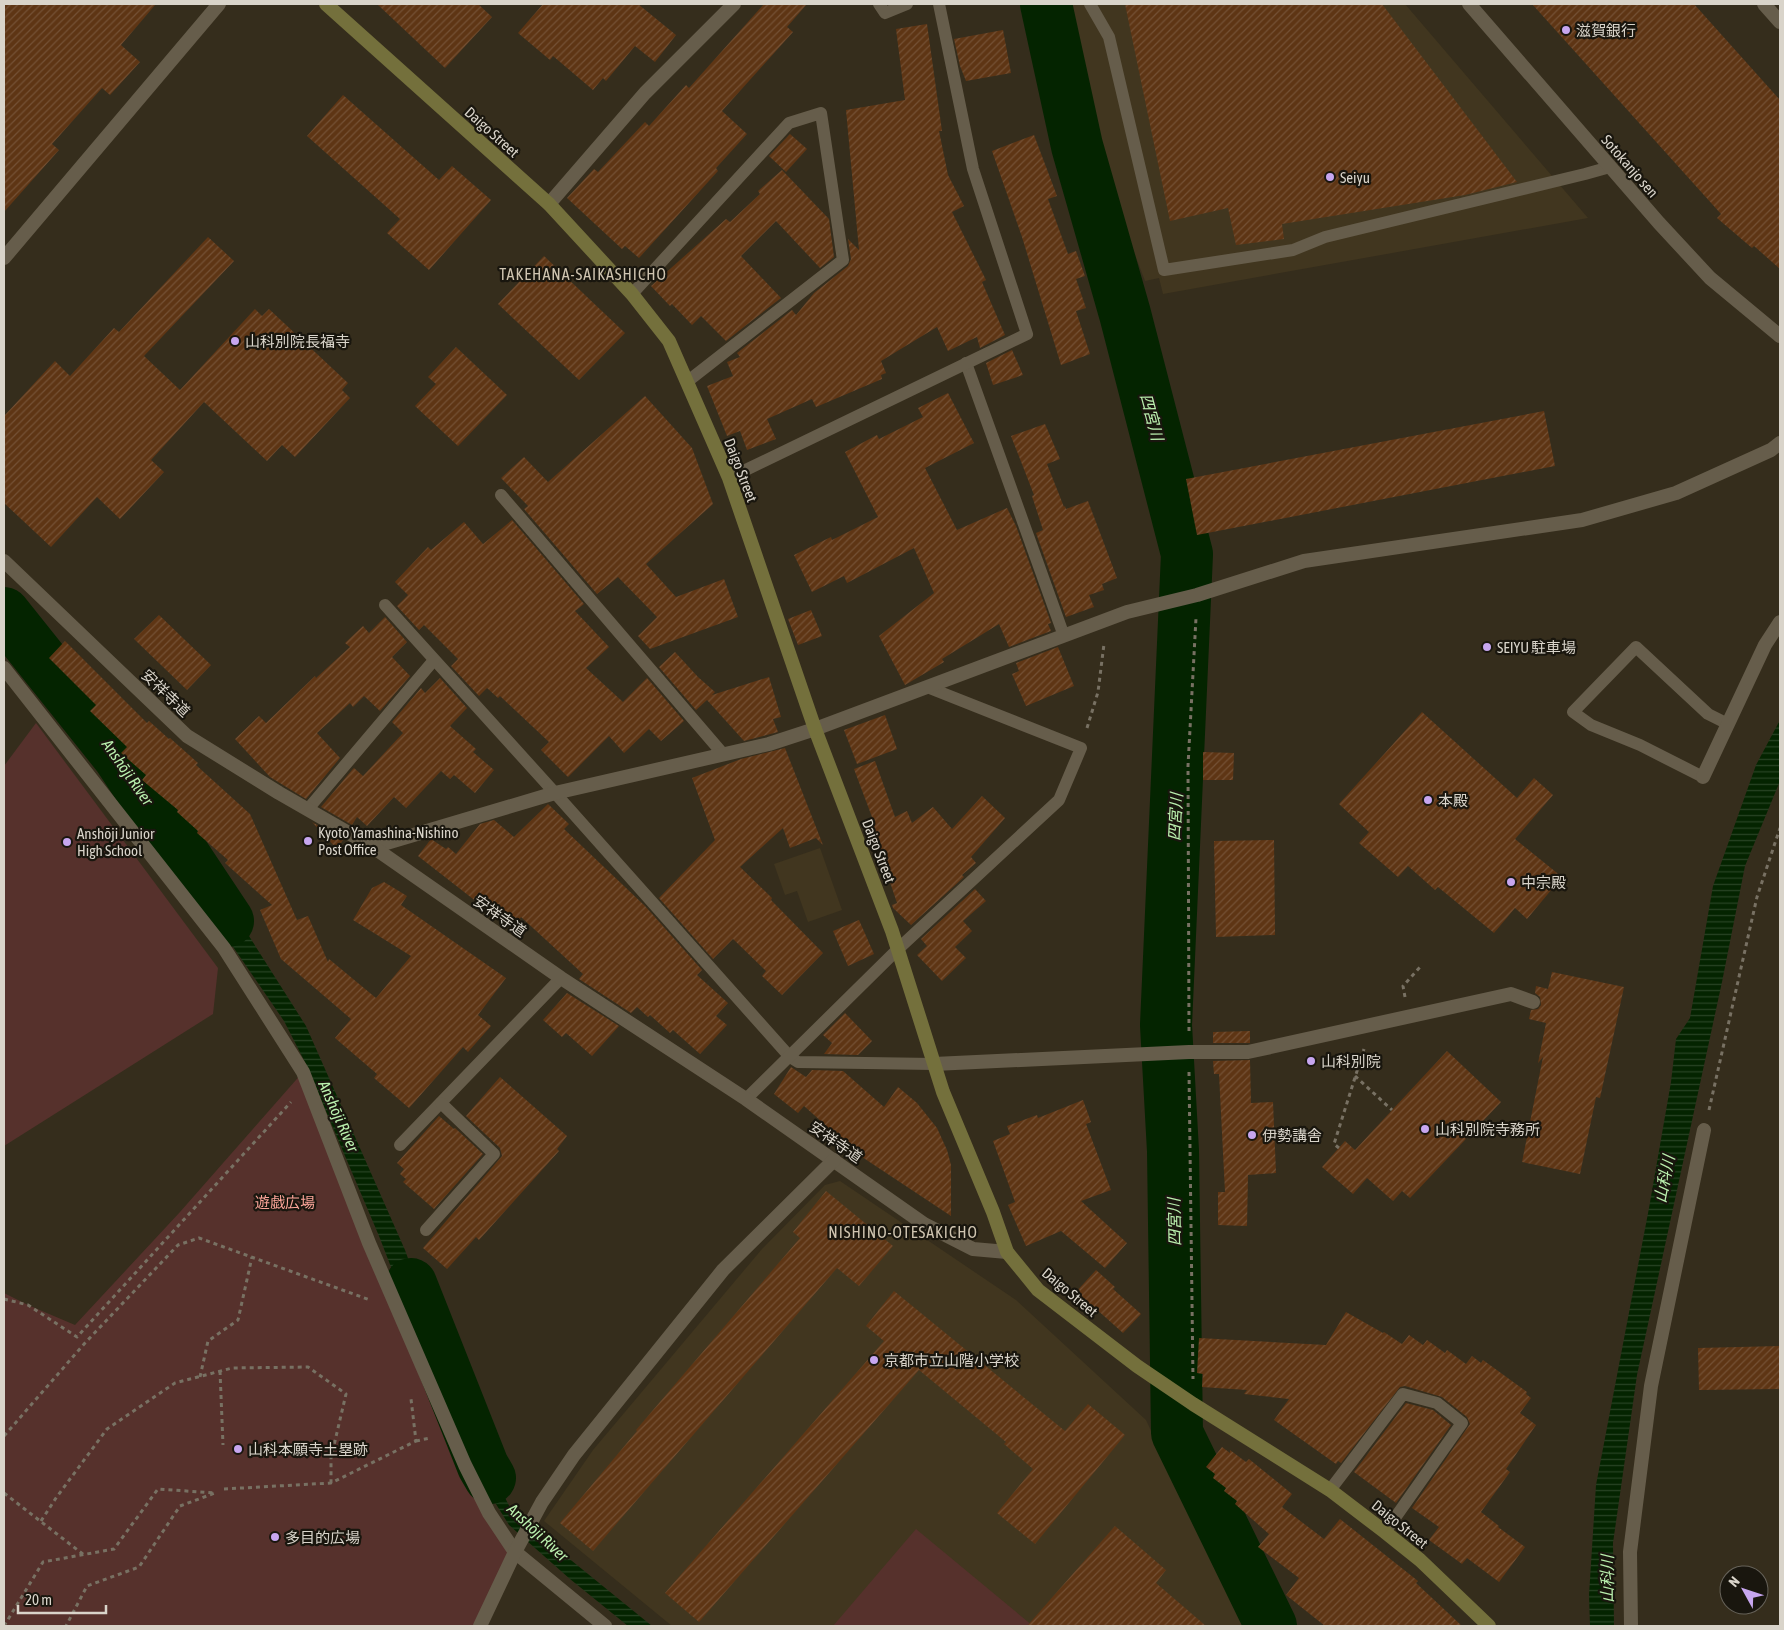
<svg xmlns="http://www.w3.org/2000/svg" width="1784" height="1630" font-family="'Asap Condensed','Noto Sans JP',sans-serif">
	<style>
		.built { fill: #41361f }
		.park { fill: #56312c }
		.water { fill: url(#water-rules) }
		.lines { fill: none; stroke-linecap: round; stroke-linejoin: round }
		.river { stroke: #042400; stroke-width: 52 }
		.building { fill: url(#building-hatch) }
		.path { stroke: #787163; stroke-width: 3; stroke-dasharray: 4 4; stroke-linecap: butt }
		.service { stroke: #665d4b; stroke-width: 12 }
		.pedestrian { stroke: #665d4b; stroke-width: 14 }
		.minor { stroke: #665d4b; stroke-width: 14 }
		.tertiary { stroke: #665d4b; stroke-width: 14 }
		.secondary { stroke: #74703c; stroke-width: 14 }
		.poi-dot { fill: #c7a6ef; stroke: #19160e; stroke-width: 2 }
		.labels { text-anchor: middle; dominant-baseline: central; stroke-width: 4.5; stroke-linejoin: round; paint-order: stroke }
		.poi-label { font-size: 15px; fill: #d9d4ca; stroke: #19160e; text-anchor: start }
		.street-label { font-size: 15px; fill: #d9d4ca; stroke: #19160e }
		.park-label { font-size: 15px; fill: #fba599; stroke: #19160e }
		.neighbourhood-label { font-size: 16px; letter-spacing: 1px; fill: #cfc4b0; stroke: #19160e }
		.water-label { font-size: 16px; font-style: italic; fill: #bbf1af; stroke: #19160e }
	</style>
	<defs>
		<pattern id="water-rules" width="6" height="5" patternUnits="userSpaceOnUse" patternTransform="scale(1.25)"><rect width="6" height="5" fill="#042400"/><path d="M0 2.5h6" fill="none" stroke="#284324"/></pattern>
		<pattern id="building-hatch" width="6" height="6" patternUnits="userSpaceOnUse" patternTransform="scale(1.25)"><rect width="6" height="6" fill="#5e3514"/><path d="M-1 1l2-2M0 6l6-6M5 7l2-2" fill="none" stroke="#745135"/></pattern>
	</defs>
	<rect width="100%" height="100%" fill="#352d1c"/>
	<g class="built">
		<polygon points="1064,4 1405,4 1588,218 1163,294 1159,278 1145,281 1129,239 1093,135"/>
		<polygon points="820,848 842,910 808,922 797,891 785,895 774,864"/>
		<polygon points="840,1181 1016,1300 1146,1420 1243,1626 672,1626 544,1521 593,1450 762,1249 825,1185"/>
	</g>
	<g class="park">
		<polygon points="36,723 218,968 213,1014 4,1146 4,766"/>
		<polygon points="303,1072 451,1434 515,1552 485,1626 4,1626 4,1293 28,1305 75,1325 180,1212"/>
		<polygon points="916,1529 1033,1626 833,1626"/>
	</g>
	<g class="water">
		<polygon points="4,620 38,665 76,719 249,936 306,1026 405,1250 424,1303 444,1374 482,1454 513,1513 652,1626 628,1626 570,1579 509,1525 461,1448 379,1236 306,1064 284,1021 163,845 4,639"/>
		<polygon points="1780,720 1780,781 1745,866 1722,982 1637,1375 1613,1543 1614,1626 1590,1626 1589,1595 1596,1485 1649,1208 1671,1082 1676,1039 1690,1018 1713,886 1756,765"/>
	</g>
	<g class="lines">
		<g class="river">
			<polyline points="1046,4 1077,146 1125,314 1187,554 1166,1025 1173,1151 1177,1433 1271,1626"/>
			<polyline points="4,613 119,757 228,921"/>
			<polyline points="411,1284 483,1466 490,1478"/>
		</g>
	</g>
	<g class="building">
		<polygon points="4,4 156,4 121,45 140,62 110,95 102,88 52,144 59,150 4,212"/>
		<polygon points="377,4 478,4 492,17 445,68"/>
		<polygon points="543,4 638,4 676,35 655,62 635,46 606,81 603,78 593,90 553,56 550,60 518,33"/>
		<polygon points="764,4 807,4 787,27 793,32 722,111 747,134 716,168 718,171 639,258 625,246 622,249 567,198 594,169 598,172 645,122 649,126 686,85 689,88"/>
		<polygon points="1125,4 1382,4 1517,182 1465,195 1282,224 1284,239 1236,245 1228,208 1170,221"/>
		<polygon points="1532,4 1694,4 1780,100 1780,269 1754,246 1752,248 1717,218 1721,214"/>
		<polygon points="927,24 942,131 939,131 948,175 964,206 952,212 986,280 982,282 1005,335 980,348 977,337 948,351 937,327 881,361 886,373 881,375 882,379 816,407 812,399 767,419 776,439 747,450 740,431 727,436 707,386 733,376 727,362 740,357 737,353 792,310 796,315 814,293 848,266 851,259 848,239 859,250 846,110 905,100 896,29"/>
		<polygon points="1003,30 1011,73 966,81 960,66 954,39"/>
		<polygon points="343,95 439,180 452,166 491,200 429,270 387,233 400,219 307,136"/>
		<polygon points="790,134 807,149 786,172 769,156"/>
		<polygon points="1034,135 1057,196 1048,199 1068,254 1076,251 1085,276 1076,279 1086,308 1076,311 1090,354 1061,365 1022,237 992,151"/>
		<polygon points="782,170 829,219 834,257 820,268 776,221 741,256 781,298 726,341 701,316 692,325 672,304 670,306 651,286 726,219 730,222 760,194 758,191"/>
		<polygon points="208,237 234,261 144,356 180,390 255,309 262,316 269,309 348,383 342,390 350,398 295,457 282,445 267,461 204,402 151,460 164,472 120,519 97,497 51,547 4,503 4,416 55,361 70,376 114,328 119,332"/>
		<polygon points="544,256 625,333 579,380 498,304"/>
		<polygon points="456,347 507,395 458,446 415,406 436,384 428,377"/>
		<polygon points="1012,350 1023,375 993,385 986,363"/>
		<polygon points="948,393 974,443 925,468 957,530 1007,508 1016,526 1051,623 1048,624 1051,631 1009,647 999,624 942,659 944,662 905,685 879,636 934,593 914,548 847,583 844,576 812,592 794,555 831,537 832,540 878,517 845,452 877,435 879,439 923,417 918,408"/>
		<polygon points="645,396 692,448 713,504 646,564 676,597 724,579 738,617 650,649 638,636 657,617 618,577 597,594 524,509 528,506 501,478 524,457 548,482"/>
		<polygon points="1544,411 1555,466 1197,535 1186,479"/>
		<polygon points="1045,424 1060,459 1047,464 1064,507 1065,506 1066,509 1088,501 1117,578 1102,584 1104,590 1089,595 1094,607 1066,617 1036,533 1043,530 1032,496 1034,495 1011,436"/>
		<polygon points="512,520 584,604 575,611 609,647 586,668 623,702 647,678 684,721 661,741 649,729 624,753 609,736 568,777 541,750 549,742 500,696 498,698 487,688 479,696 451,666 458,659 424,625 419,630 397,606 408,595 395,582 428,547 431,550 464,522 483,544"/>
		<polygon points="811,610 822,636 798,645 788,619"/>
		<polygon points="159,615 211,665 187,690 134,639"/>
		<polygon points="385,617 407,642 392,657 410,676 380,711 364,696 353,707 350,703 317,733 340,758 306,799 270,777 235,739 259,716 266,723 315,676 316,678 350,647 345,643 363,626 369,633"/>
		<polygon points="65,641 147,723 149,721 169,739 170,738 198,763 196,765 250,814 297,920 308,916 328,962 329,959 376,998 411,956 353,920 372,888 384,882 407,896 401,905 506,978 478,1015 491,1026 468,1052 463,1047 409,1108 374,1078 377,1074 335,1038 351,1019 281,959 260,910 272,905 225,863 228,860 197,833 198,831 177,812 178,810 142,780 146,775 121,753 127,747 90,711 96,705 49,658"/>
		<polygon points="1058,647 1074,686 1026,706 1012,674 1019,671 1016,663"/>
		<polygon points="675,652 698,677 715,692 712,695 769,677 781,717 773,719 778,732 744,741 707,700 696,710 659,667"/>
		<polygon points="440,678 467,708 450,726 476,749 473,752 494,770 475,793 454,775 450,779 441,771 406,808 394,797 367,826 357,817 352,825 321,807 352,770 354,768 363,776 403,733 392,722 421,688 425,693"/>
		<polygon points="1422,712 1517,798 1534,778 1553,795 1515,839 1562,877 1527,919 1515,908 1494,933 1438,887 1435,890 1408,866 1398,877 1359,843 1369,832 1339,804"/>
		<polygon points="885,715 897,749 857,764 844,730"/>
		<polygon points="785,748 823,845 816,838 790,848 783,828 740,867 772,898 771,900 823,953 782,995 762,976 766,971 733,939 713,959 659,898 715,840 692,778 741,759"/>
		<polygon points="1203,752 1234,753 1233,780 1203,780"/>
		<polygon points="875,761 895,817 907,811 912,823 933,807 952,829 982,796 1005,818 971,857 976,863 962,875 964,877 911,925 893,908 892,905 897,903 884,864 887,863 871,827 875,825 854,769"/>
		<polygon points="548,804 569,824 564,829 645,906 702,970 697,975 728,1003 716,1016 727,1025 700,1054 673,1030 670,1033 650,1015 648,1017 637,1007 631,1013 579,979 583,974 521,917 514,927 493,911 491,913 418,856 431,839 446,849 448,847 456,854 480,824 494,820 514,837"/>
		<polygon points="312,822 343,840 337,849"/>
		<polygon points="1274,840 1275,935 1216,937 1214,841"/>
		<polygon points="975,889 986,901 963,921 972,931 955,947 966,958 942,981 917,955 927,946 921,939"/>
		<polygon points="859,920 874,954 848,966 833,931"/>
		<polygon points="1552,972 1624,987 1600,1098 1596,1097 1580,1174 1522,1162 1543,1057 1538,1063 1546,1023 1529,1019 1531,1010 1538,1009 1541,1005 1540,997 1535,993 1536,986 1548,989"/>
		<polygon points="567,993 619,1026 592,1056 566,1033 562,1037 543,1020"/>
		<polygon points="845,1013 872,1041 858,1055 824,1054 832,1043 823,1035"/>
		<polygon points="1250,1031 1250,1043 1213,1043 1213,1032"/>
		<polygon points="1447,1051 1501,1102 1410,1198 1402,1191 1393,1201 1367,1178 1353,1194 1322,1167 1345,1141 1355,1150"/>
		<polygon points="1250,1060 1251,1103 1273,1102 1276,1173 1248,1175 1247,1226 1218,1225 1218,1192 1225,1192 1219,1074 1214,1074 1213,1061"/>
		<polygon points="791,1067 806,1077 812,1070 843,1071 884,1107 898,1087 917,1103 937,1128 947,1150 951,1165 951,1216 859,1155 804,1106 798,1113 774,1094"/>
		<polygon points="500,1077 567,1136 557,1149 559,1151 479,1240 476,1237 447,1269 423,1248 502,1156 500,1148 466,1116"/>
		<polygon points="1083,1100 1091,1122 1086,1124 1111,1190 1081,1201 1127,1243 1105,1268 1061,1231 1026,1246 1008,1205 1015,1202 993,1141 1010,1134 1007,1126 1037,1115 1038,1118"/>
		<polygon points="439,1116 454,1129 455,1128 483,1154 434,1209 403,1182 406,1179 400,1174 404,1169 397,1163"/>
		<polygon points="826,1191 893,1246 859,1286 837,1268 593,1551 560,1523 637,1431 636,1430 800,1238 793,1232"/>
		<polygon points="1096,1270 1115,1287 1113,1289 1141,1314 1123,1333 1095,1308 1093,1311 1074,1294"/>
		<polygon points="894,1291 1065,1431 1088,1404 1125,1435 1035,1544 997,1513 1033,1469 1004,1444 1006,1442 919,1370 699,1622 665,1593 884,1341 866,1326"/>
		<polygon points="1346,1312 1383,1333 1384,1332 1402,1344 1409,1335 1423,1345 1427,1340 1445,1353 1447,1350 1466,1364 1472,1356 1481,1363 1483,1360 1527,1392 1526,1394 1531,1398 1520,1413 1536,1425 1506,1469 1510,1472 1481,1512 1499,1526 1498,1527 1525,1547 1499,1582 1467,1558 1462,1564 1429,1540 1439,1527 1412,1508 1470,1424 1467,1417 1442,1397 1405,1386 1400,1387 1341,1463 1338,1461 1336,1464 1274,1420 1289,1399 1244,1394 1247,1390 1202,1387 1203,1374 1197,1373 1199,1338 1326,1345"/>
		<polygon points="1780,1346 1780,1389 1699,1390 1698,1348"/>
		<polygon points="1406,1403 1433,1410 1451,1425 1396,1503 1354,1472"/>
		<polygon points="1222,1447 1230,1453 1230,1450 1246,1462 1249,1459 1292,1494 1282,1507 1324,1539 1340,1519 1418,1581 1416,1583 1462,1626 1325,1626 1286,1595 1299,1578 1258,1547 1269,1534 1235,1504 1237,1501 1224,1491 1226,1488 1213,1478 1215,1474 1206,1467"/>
		<polygon points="1115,1526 1166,1570 1156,1583 1206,1626 1027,1626"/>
	</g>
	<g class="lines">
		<g class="path">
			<polyline points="1087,728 1098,692 1104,644"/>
			<polyline points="1405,997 1403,986 1421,966"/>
			<polyline points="1189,1031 1188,766 1196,618"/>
			<polyline points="1189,1072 1193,1379"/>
			<polyline points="1355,1076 1392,1110"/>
			<polyline points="1709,1110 1757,897 1780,828"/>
			<polyline points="1339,1148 1334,1144 1364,1049"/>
			<polyline points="4,1299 28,1305 77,1337 291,1102"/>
			<polyline points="220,1371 223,1445"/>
			<polyline points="200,1377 208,1341 238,1320 252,1257"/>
			<polyline points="4,1436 85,1343 178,1245 199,1238 370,1300"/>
			<polyline points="416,1441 430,1438"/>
			<polyline points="224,1489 331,1483 416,1441 411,1399"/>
			<polyline points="4,1493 84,1555"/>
			<polyline points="41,1521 56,1498 107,1429 175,1383 232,1368 308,1367 346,1394 331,1458 331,1483"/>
			<polyline points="4,1626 43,1562 114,1549 158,1489 215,1493 180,1506 139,1567 87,1586 66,1626"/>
		</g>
		<g class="service">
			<polyline points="879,4 885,13 907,4"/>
			<polyline points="1090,4 1109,37 1164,270 1293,250 1325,237 1585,174 1610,167"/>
			<polyline points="632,294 789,123 821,113 843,260 688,381"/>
			<polyline points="966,363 1064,636"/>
			<polyline points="729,478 1027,334 973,169 939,4"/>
			<polyline points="501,495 723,754"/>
			<polyline points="385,605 555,793 790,1057 798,1062 934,1064"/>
			<polyline points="1703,777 1640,745 1591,725 1573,712 1636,647 1708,714 1728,724"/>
			<polyline points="308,809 434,660"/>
			<polyline points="746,1099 898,949 1059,800 1081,748 927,687"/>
			<polyline points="400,1145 561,978"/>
			<polyline points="426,1230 494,1154 441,1103"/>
			<polyline points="1330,1490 1403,1394 1437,1403 1462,1423 1385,1532"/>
		</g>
		<polyline class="pedestrian" points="934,1064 1189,1052 1248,1052 1511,994 1533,1002"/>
		<g class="minor">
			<polyline points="1764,4 1780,22"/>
			<polyline points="549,204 645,93 734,4"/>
			<polyline points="4,258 219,4"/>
			<polyline points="4,668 224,948 303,1072 369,1243 465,1465 489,1513 515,1552 605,1626"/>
			<polyline points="1703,777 1765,645 1780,622"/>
			<polyline points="373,847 555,793 769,744 815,729 1127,612 1197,595 1304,561 1582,520 1676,493 1771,450 1780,443"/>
			<polyline points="373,847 561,978 746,1099 924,1224 973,1249 1007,1252"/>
			<polyline points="480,1626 515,1552 542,1502 574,1455 723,1270 834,1160"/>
			<polyline points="1631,1626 1630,1552 1651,1386 1704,1130"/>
		</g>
		<g class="tertiary">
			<polyline points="1469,4 1659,223 1710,278 1780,336"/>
			<polyline points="4,561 187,736 279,793 373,847"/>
		</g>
		<polyline class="secondary" points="326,4 549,204 632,294 669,341 729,478 815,729 892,931 943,1092 993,1212 1007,1252 1038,1290 1137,1366 1193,1404 1330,1490 1385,1532 1420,1560 1489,1626"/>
	</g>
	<g class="poi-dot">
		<circle cx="1566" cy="30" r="5"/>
		<circle cx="1330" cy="177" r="5"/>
		<circle cx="235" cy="341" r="5"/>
		<circle cx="1487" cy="647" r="5"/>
		<circle cx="1428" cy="800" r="5"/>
		<circle cx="308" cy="841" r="5"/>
		<circle cx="67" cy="842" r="5"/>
		<circle cx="1511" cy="882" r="5"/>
		<circle cx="1311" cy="1061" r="5"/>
		<circle cx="1425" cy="1129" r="5"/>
		<circle cx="1252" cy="1135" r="5"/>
		<circle cx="874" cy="1360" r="5"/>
		<circle cx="238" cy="1449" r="5"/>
		<circle cx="275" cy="1537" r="5"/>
	</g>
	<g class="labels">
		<g class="poi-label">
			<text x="1576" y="30">滋賀銀行</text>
			<text x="1340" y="177">Seiyu</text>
			<text x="245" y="341">山科別院長福寺</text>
			<text x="1497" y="647">SEIYU 駐車場</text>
			<text x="1438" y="800">本殿</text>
			<text x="318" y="832">Kyoto Yamashina-Nishino<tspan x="318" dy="17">Post Office</tspan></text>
			<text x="77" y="833">Anshōji Junior<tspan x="77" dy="17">High School</tspan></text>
			<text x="1521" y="882">中宗殿</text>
			<text x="1321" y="1061">山科別院</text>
			<text x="1435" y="1129">山科別院寺務所</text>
			<text x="1262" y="1135">伊勢講舎</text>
			<text x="884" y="1360">京都市立山階小学校</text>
			<text x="248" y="1449">山科本願寺土塁跡</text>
			<text x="285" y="1537">多目的広場</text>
		</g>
		<g class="street-label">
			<text transform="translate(492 132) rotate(42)">Daigo Street</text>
			<text transform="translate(1630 166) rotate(49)">Sotokanjo sen</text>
			<text transform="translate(741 470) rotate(69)">Daigo Street</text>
			<text transform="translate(166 693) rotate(44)">安祥寺道</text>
			<text transform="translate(879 851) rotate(69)">Daigo Street</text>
			<text transform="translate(500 916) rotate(35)">安祥寺道</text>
			<text transform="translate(836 1142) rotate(35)">安祥寺道</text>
			<text transform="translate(1070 1292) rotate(40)">Daigo Street</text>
			<text transform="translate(1400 1524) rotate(39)">Daigo Street</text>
		</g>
		<g class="park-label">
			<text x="285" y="1202">遊戯広場</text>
		</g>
		<g class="neighbourhood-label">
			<text x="583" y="274">TAKEHANA-SAIKASHICHO</text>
			<text x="903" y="1232">NISHINO-OTESAKICHO</text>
		</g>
		<g class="water-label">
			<text transform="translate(1152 417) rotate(75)">四宮川</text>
			<text transform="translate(128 772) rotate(55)">Anshōji River</text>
			<text transform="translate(1175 817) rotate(-87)">四宮川</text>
			<text transform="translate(339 1116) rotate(66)">Anshōji River</text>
			<text transform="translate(1664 1179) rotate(-79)">山科川</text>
			<text transform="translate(1174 1222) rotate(-91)">四宮川</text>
			<text transform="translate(538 1532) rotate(43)">Anshōji River</text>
			<text transform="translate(1607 1579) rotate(-90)">山科川</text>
		</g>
	</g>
	<rect width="1784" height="1630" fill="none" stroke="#d9d4ca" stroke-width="10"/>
	<g transform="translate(1744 1590) rotate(310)"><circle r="24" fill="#19160e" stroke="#666259"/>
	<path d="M0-4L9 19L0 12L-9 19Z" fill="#c7a6ef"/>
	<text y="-8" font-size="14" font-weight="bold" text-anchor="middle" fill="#d9d4ca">N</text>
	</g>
	<path d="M18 1605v8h88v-8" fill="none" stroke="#d9d4ca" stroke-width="2.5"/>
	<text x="25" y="1605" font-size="15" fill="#d9d4ca" stroke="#19160e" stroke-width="4" paint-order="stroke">20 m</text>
</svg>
